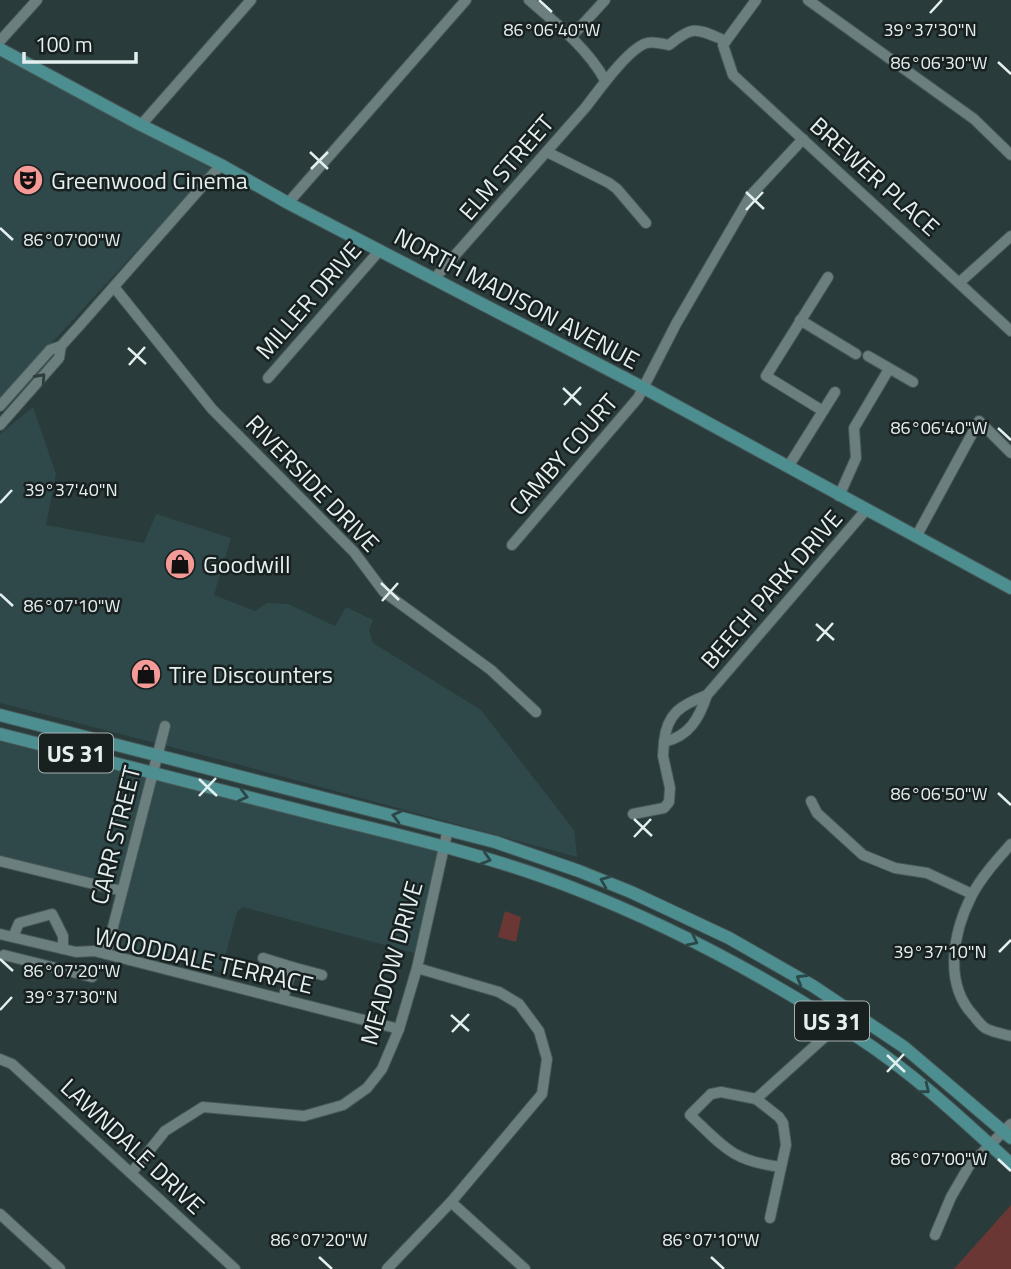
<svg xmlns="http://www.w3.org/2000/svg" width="1011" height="1269" font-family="'Titillium Web',sans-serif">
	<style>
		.built { fill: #2f494a }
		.green { fill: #6a3735 }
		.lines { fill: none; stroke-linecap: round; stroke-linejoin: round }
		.minor-casing { stroke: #475757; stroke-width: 12 }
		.major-casing { stroke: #475757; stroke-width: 14 }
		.minor { stroke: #6b7f7f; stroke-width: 10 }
		.major { stroke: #4d8f90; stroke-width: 12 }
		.oneway { stroke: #313c3c }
		.oneway2 { stroke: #2b4747 }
		.ticks { fill: none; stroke: #e4efef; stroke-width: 2.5 }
		.labels { text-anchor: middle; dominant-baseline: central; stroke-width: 5; stroke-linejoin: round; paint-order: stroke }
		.shield { fill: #182020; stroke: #a7b1b1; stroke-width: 2 }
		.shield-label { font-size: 23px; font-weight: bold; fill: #e4efef }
		.street-label { font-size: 24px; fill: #e4efef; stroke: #182020 }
		.poi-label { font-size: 24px; fill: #e4efef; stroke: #182020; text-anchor: start }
		.ticks-label { font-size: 18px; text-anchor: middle; fill: #e4efef; stroke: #182020; stroke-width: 5; stroke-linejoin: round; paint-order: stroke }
	</style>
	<rect width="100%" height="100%" fill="#293b3b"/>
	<g class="built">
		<polygon points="0,57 212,169 0,399"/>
		<polygon points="33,407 56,474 46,525 144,543 156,514 231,538 214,595 255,611 267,603 288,604 335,626 346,607 373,620 369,630 373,643 481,710 574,830 577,857 237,764 0,703 0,434"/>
		<polygon points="0,740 439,852 418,954 243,907 237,912 221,972 116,944 105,936 114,895 0,865"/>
	</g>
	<g class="green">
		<polygon points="505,911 521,917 516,942 498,937"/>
		<polygon points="1011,1205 1011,1269 954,1269"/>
	</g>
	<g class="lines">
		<g class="minor-casing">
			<g id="minor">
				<path d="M529,0C557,24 587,48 605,80"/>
				<polyline points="756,0 723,45 733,75 1011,331"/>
				<polyline points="808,0 974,119 1011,155"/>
				<polyline points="571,37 605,0"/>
				<polyline points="0,41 37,0"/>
				<polyline points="141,125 251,0"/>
				<polyline points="547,152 609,183 617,189 646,223"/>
				<polyline points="288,203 466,0"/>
				<path d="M434,279L585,108C597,93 628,48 647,43C653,41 663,44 669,45C694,24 697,29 726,41"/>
				<polyline points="960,282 1011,236"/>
				<polyline points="114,287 212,409 354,552 384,592 491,670 536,712"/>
				<polyline points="800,320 856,354"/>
				<polyline points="868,356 913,382"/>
				<polyline points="268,378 380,250"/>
				<polyline points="0,406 50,350 61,346 80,325 221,165"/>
				<polyline points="823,411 766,376 828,277"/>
				<polyline points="0,425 59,358 61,346"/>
				<polyline points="788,467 835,392"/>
				<polyline points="839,496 856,458 854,428 889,369"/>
				<polyline points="916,537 979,421 1011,453"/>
				<polyline points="512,545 638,398 676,324 751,195 803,139"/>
				<polyline points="707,695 866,510"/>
				<path d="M707,695C699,718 690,736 664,742C667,713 681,705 707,695Z"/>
				<polyline points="811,801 817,813 863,855 895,868 927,873 972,894"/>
				<polyline points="633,814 664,808 669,802 670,788 663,756 664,742"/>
				<path d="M1011,844C997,860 982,876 972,895C953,932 943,984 974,1016C977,1020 981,1025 985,1028C992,1032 1003,1034 1011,1036"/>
				<polyline points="0,861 122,891"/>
				<polyline points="0,934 76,952 94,951 106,954 399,1029"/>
				<polyline points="13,937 19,923 52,914 63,936 63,949"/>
				<polyline points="106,954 165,726"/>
				<polyline points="4,955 92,977"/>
				<polyline points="263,958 292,967"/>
				<polyline points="283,999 292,967 322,975"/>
				<polyline points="0,1059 12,1064 235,1269"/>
				<polyline points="756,1099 838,1025 850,1011"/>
				<polyline points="132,1172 165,1131 203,1107 304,1116 343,1105 367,1088 382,1069 399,1029 417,968 448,829"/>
				<polyline points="451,1202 525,1269"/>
				<polyline points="0,1214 60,1269"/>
				<path d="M770,1218L786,1145L783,1123L779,1117L756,1099L721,1092L711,1094L690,1115C724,1147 732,1161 781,1167"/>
				<polyline points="935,1235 951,1197 969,1166 1011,1124"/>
				<polyline points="387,1269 451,1202 542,1094 547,1059 539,1031 519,1004 499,992 417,968"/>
			</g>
		</g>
		<g class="major-casing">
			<g id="major">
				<polyline points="0,49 141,125 221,165 288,203 642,387 1011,588"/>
				<polyline points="0,715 495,842 579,871 631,892 729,938 813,986 904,1047 1011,1138"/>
				<path d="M0,734C109,762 217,789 326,817C407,837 490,856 568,886C670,925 765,976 856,1036C912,1072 962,1119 1011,1164"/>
			</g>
		</g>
		<use href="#minor" class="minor"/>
		<use href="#major" class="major"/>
	</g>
	<defs><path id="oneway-chevron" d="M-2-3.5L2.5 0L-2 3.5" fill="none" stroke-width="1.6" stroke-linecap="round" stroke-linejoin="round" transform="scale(1.75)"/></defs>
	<use class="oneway" href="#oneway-chevron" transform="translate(41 378) rotate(-48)"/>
	<g class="oneway2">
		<use href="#oneway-chevron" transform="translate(243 796) rotate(14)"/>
		<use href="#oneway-chevron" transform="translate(397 816) rotate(-166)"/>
		<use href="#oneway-chevron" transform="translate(486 859) rotate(17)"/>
		<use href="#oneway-chevron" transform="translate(605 881) rotate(-158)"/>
		<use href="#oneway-chevron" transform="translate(693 941) rotate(27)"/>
		<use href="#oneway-chevron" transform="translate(801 979) rotate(-149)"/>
		<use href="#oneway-chevron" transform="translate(925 1089) rotate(39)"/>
	</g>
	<path class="ticks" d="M539,0L552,12M930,13L942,0M998,62L1011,74M310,152L328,169M311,169L328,152M746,192L764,209M746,210L763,192M0,228L13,240M128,348L146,364M129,365L145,347M563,388L581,405M564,405L581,387M998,428L1011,440M0,503L12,490M381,583L399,600M0,594L13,606M382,601L398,583M816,624L834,640M817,641L833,623M199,779L217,796M998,793L1011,805M199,796L216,778M634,819L652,836M634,837L651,819M999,952L1011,940M0,959L13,971M0,1010L12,997M451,1015L469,1031M452,1032L469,1014M887,1055L905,1072M887,1072L904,1054M998,1159L1011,1171M319,1257L332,1269M711,1257L724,1269"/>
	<defs>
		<g id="theatre-disc" transform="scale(1.575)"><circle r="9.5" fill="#f59b97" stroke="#182020"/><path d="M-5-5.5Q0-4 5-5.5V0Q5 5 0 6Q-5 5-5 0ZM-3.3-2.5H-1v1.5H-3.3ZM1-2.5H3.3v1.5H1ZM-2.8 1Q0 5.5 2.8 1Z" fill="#111"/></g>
		<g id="shop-disc" transform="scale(1.575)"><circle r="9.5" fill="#f59b97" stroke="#182020"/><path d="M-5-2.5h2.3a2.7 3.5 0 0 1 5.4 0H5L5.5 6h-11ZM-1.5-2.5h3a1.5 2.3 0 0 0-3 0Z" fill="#111"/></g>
	</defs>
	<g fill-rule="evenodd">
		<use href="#theatre-disc" x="28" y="180"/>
		<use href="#shop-disc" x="180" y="564"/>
		<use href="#shop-disc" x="146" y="674"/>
	</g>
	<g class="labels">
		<g class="shield">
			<rect x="39" y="733.5" width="74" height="39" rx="5"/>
			<rect x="795" y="1001.5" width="74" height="39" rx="5"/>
		</g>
		<g class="shield-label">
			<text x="76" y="753">US 31</text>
			<text x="832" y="1021">US 31</text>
		</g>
		<g class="street-label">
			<text transform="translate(506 167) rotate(-49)">ELM STREET</text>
			<text transform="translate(875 176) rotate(42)">BREWER PLACE</text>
			<text transform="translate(517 298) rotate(28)">NORTH MADISON AVENUE</text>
			<text transform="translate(308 300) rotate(-49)">MILLER DRIVE</text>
			<text transform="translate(563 454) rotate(-49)">CAMBY COURT</text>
			<text transform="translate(313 483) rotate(46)">RIVERSIDE DRIVE</text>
			<text transform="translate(771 589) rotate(-49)">BEECH PARK DRIVE</text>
			<text transform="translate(115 835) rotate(-76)">CARR STREET</text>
			<text transform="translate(204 960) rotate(13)">WOODDALE TERRACE</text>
			<text transform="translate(391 963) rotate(-74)">MEADOW DRIVE</text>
			<text transform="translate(133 1146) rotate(43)">LAWNDALE DRIVE</text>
		</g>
		<g class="poi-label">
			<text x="51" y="180">Greenwood Cinema</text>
			<text x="203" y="564">Goodwill</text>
			<text x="169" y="674">Tire Discounters</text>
		</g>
	</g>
	<g class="ticks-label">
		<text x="552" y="36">86°06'40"W</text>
		<text x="930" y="36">39°37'30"N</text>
		<text x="939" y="69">86°06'30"W</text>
		<text x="72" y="246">86°07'00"W</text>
		<text x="939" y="434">86°06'40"W</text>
		<text x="71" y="496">39°37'40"N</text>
		<text x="72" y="612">86°07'10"W</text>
		<text x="939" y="800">86°06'50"W</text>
		<text x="940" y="958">39°37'10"N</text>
		<text x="72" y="977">86°07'20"W</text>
		<text x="71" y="1003">39°37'30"N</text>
		<text x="939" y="1165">86°07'00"W</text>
		<text x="319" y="1246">86°07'20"W</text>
		<text x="711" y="1246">86°07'10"W</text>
	</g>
	<path d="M24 52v10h112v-10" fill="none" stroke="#e4efef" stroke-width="3.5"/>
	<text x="35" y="52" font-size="21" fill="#e4efef" stroke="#182020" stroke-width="5" paint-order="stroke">100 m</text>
</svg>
